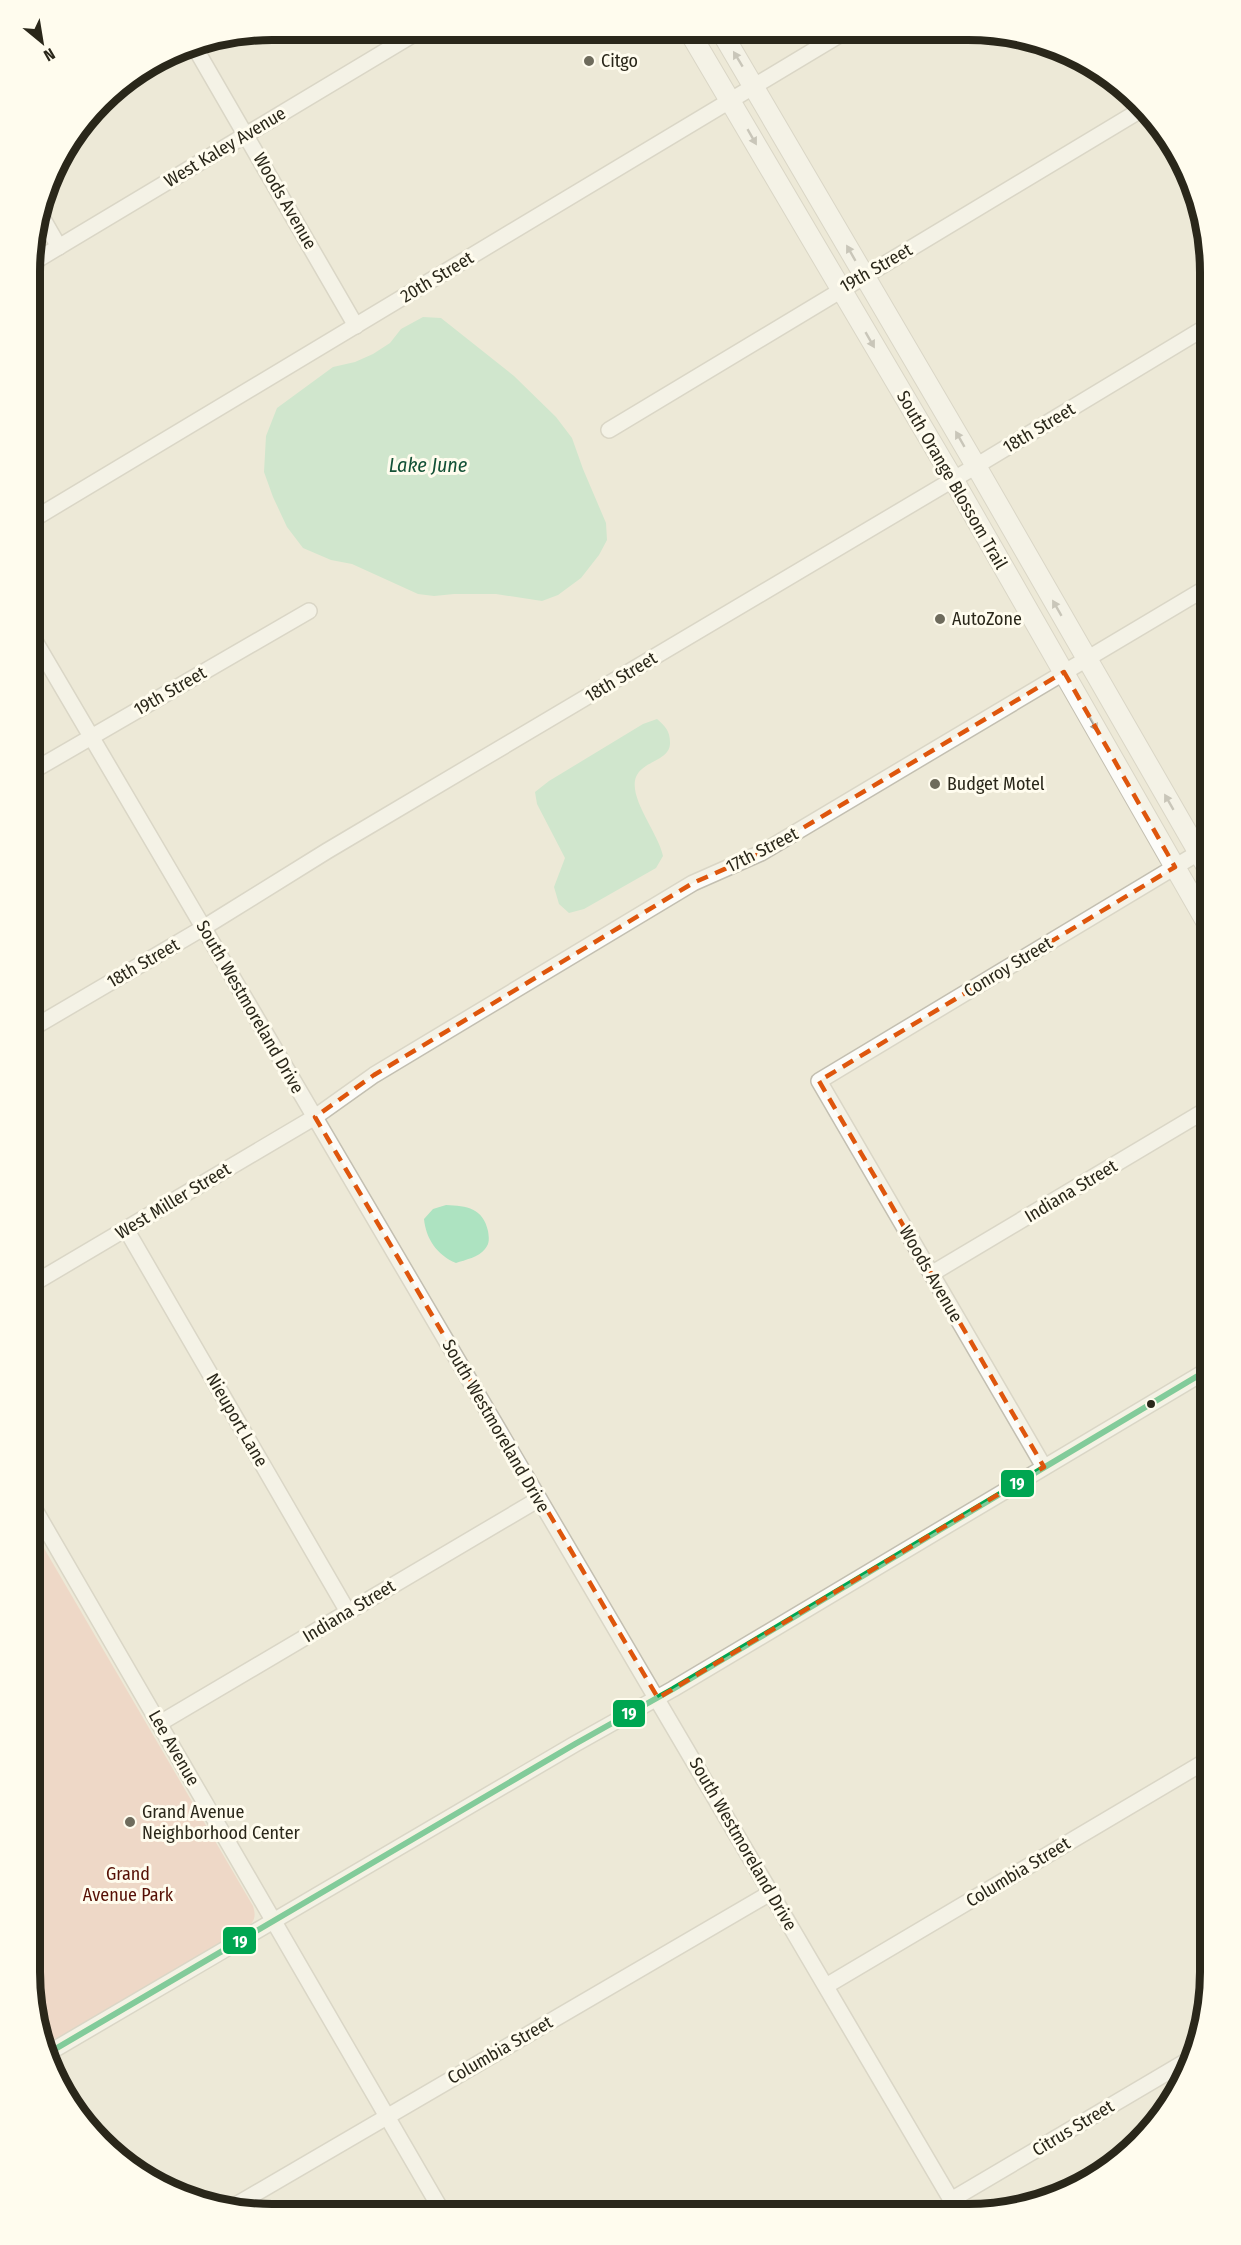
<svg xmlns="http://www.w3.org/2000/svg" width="1241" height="2245" font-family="'Fira Sans Condensed',sans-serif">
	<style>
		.green { fill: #f0c4b3 }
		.water { fill: #ade3c1 }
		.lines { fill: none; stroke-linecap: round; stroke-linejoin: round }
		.minor-casing { stroke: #c3bfb1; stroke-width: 18 }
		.major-casing { stroke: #c3bfb1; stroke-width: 22 }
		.minor { stroke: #fcfcf9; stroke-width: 15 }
		.major { stroke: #fcfcf9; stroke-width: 20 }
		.bus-1-casing { stroke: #fffcee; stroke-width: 10 }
		.bus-1 { stroke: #00a651; stroke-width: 6 }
		.oneway { fill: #9e9c95 }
		.marked { fill: none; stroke: #de560d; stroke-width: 4.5; stroke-dasharray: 12 8; stroke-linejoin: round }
		.poi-dot { fill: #6e6b5c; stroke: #fffcee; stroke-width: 2 }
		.bus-dot { fill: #2a271a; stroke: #fffcee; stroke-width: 2 }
		.labels { text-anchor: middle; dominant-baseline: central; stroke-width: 6; stroke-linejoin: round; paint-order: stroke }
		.poi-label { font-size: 18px; fill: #2a271a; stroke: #fffcee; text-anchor: start }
		.street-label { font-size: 18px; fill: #2a271a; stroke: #fffcee }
		.park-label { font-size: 18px; fill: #550f04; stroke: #fffcee }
		.water-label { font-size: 20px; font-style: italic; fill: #145237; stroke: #fffcee }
		.rim { fill: none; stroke: #2a271a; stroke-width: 8 }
		.line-badge { stroke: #fffcee; stroke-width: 2 }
		.badge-label { font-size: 16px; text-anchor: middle; font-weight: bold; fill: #fff }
	</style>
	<rect width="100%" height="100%" fill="#ede9d7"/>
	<path class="green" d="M31,1526L253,1906C256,1916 255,1920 248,1928L43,2048L30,1972Z"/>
	<g class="water">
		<polygon points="423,317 441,318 514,376 556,417 572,438 583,469 606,523 607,540 599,555 581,578 558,595 542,601 496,594 454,594 434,596 418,594 352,564 331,560 303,548 287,527 273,497 264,472 266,436 277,408 333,367 355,362 373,354 390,343 401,329"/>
		<path d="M657,719C665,726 670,731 670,742C671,761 643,760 636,777C628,798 659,834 663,856L656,868L584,909L569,913L559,904L554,887L565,858L537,804L535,792L549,781L643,724Z"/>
		<path d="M446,1205C467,1206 483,1208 488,1231C489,1238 490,1243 485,1249C479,1257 465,1260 456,1263C437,1255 426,1239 424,1219L433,1209Z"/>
	</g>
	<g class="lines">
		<g class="minor-casing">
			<g id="minor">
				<polyline points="194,46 356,326"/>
				<polyline points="40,214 59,247"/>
				<polyline points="32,263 419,31"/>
				<polyline points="609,430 1144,108"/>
				<polyline points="32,520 841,34"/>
				<polyline points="32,636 960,2215"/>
				<polyline points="31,772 309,611"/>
				<polyline points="31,1029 203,928 327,851 976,466 1211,324"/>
				<polyline points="126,1229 348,1612"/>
				<polyline points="931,1274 1211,1107"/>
				<polyline points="31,1285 315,1117 374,1075 693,883 761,853 1211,585"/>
				<polyline points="1044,1467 819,1081 1198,853"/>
				<polyline points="31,1503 443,2213"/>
				<polyline points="160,1723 539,1499"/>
				<polyline points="826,1986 1211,1758"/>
				<polyline points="45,2055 575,1744 673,1689 1211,1368"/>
				<polyline points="951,2200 1195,2056"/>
				<polyline points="229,2209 772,1892"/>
			</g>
		</g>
		<g class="major-casing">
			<g id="major">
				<polyline points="690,33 953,479 1211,930"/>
				<polyline points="722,33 976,466 1211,874"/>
			</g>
		</g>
		<use href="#minor" class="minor"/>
		<use href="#major" class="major"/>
		<g class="bus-1-casing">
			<polyline id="bus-1" points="45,2055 575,1744 673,1689 1211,1368"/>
		</g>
		<use href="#bus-1" class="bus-1"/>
	</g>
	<defs><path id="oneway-solid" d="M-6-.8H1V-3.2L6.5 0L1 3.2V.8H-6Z" transform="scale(1.5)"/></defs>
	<g class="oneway">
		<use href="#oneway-solid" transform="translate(738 59) rotate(-121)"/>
		<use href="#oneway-solid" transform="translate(752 137) rotate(60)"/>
		<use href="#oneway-solid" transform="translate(851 253) rotate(-120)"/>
		<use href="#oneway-solid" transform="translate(870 340) rotate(60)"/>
		<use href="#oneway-solid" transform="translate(960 439) rotate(-120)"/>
		<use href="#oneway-solid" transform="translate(1057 608) rotate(-120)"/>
		<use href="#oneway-solid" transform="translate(1093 723) rotate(60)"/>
		<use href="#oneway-solid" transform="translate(1169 802) rotate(-120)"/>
	</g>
	<path d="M0 0H1241V2245H0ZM1064,672L1175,867L819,1081L1044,1467L658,1698L315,1117L374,1075L693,883L761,853Z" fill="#ede9d7" fill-opacity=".55" fill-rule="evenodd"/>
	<path class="marked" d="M1064,672L1175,867L819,1081L1044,1467L658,1698L315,1117L374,1075L693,883L761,853Z"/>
	<g class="poi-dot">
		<circle cx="589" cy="61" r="6"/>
		<circle cx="940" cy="619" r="6"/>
		<circle cx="935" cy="784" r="6"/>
		<circle cx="130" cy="1822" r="6"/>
	</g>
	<circle class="bus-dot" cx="1151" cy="1404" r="5"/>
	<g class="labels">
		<g class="poi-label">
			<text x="601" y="61">Citgo</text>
			<text x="952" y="619">AutoZone</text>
			<text x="947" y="784">Budget Motel</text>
			<text x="142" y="1812">Grand Avenue<tspan x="142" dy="21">Neighborhood Center</tspan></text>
		</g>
		<g class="street-label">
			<text transform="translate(225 147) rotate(-31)">West Kaley Avenue</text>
			<text transform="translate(285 201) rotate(60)">Woods Avenue</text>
			<text transform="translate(876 268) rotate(-30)">19th Street</text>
			<text transform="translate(437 277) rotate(-31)">20th Street</text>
			<text transform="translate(1039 428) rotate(-31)">18th Street</text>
			<text transform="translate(952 480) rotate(60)">South Orange Blossom Trail</text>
			<text transform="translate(621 677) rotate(-31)">18th Street</text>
			<text transform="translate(170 691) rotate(-30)">19th Street</text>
			<text transform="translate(762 850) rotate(-27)">17th Street</text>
			<text transform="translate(143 963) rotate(-30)">18th Street</text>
			<text transform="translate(1008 967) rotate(-31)">Conroy Street</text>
			<text transform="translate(250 1007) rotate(60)">South Westmoreland Drive</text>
			<text transform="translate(1071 1191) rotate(-31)">Indiana Street</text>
			<text transform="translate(173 1201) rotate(-31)">West Miller Street</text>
			<text transform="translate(931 1274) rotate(60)">Woods Avenue</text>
			<text transform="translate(237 1420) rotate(60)">Nieuport Lane</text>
			<text transform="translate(496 1426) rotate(60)">South Westmoreland Drive</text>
			<text transform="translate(349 1611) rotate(-31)">Indiana Street</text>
			<text transform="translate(174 1748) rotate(60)">Lee Avenue</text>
			<text transform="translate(743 1844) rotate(60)">South Westmoreland Drive</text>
			<text transform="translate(1018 1872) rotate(-31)">Columbia Street</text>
			<text transform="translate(500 2050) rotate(-30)">Columbia Street</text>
			<text transform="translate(1073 2128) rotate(-31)">Citrus Street</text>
		</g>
		<g class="park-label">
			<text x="128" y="1874">Grand<tspan x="128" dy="21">Avenue Park</tspan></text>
		</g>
		<g class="water-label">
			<text x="428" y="465">Lake June</text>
		</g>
	</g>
	<path d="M0 0H1241V2245H0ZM272 40H968A232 232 0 0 1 1200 272V1972A232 232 0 0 1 968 2204H272A232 232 0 0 1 40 1972V272A232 232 0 0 1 272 40Z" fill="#fffcee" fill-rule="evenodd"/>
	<path class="rim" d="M272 40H968A232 232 0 0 1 1200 272V1972A232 232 0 0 1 968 2204H272A232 232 0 0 1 40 1972V272A232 232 0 0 1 272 40Z"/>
	<g class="line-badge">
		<rect x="1000" y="1469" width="35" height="29" rx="6" fill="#00a651"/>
		<rect x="612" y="1699" width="34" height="29" rx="6" fill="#00a651"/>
		<rect x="222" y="1926" width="35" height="29" rx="6" fill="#00a651"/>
	</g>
	<g class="badge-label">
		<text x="1017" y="1489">19</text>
		<text x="629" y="1719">19</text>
		<text x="240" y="1947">19</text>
	</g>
	<g transform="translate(42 42) rotate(150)" stroke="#fffcee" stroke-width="4.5" paint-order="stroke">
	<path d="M0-4.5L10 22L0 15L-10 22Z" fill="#2a271a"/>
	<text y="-9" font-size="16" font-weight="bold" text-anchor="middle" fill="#2a271a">N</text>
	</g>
</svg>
